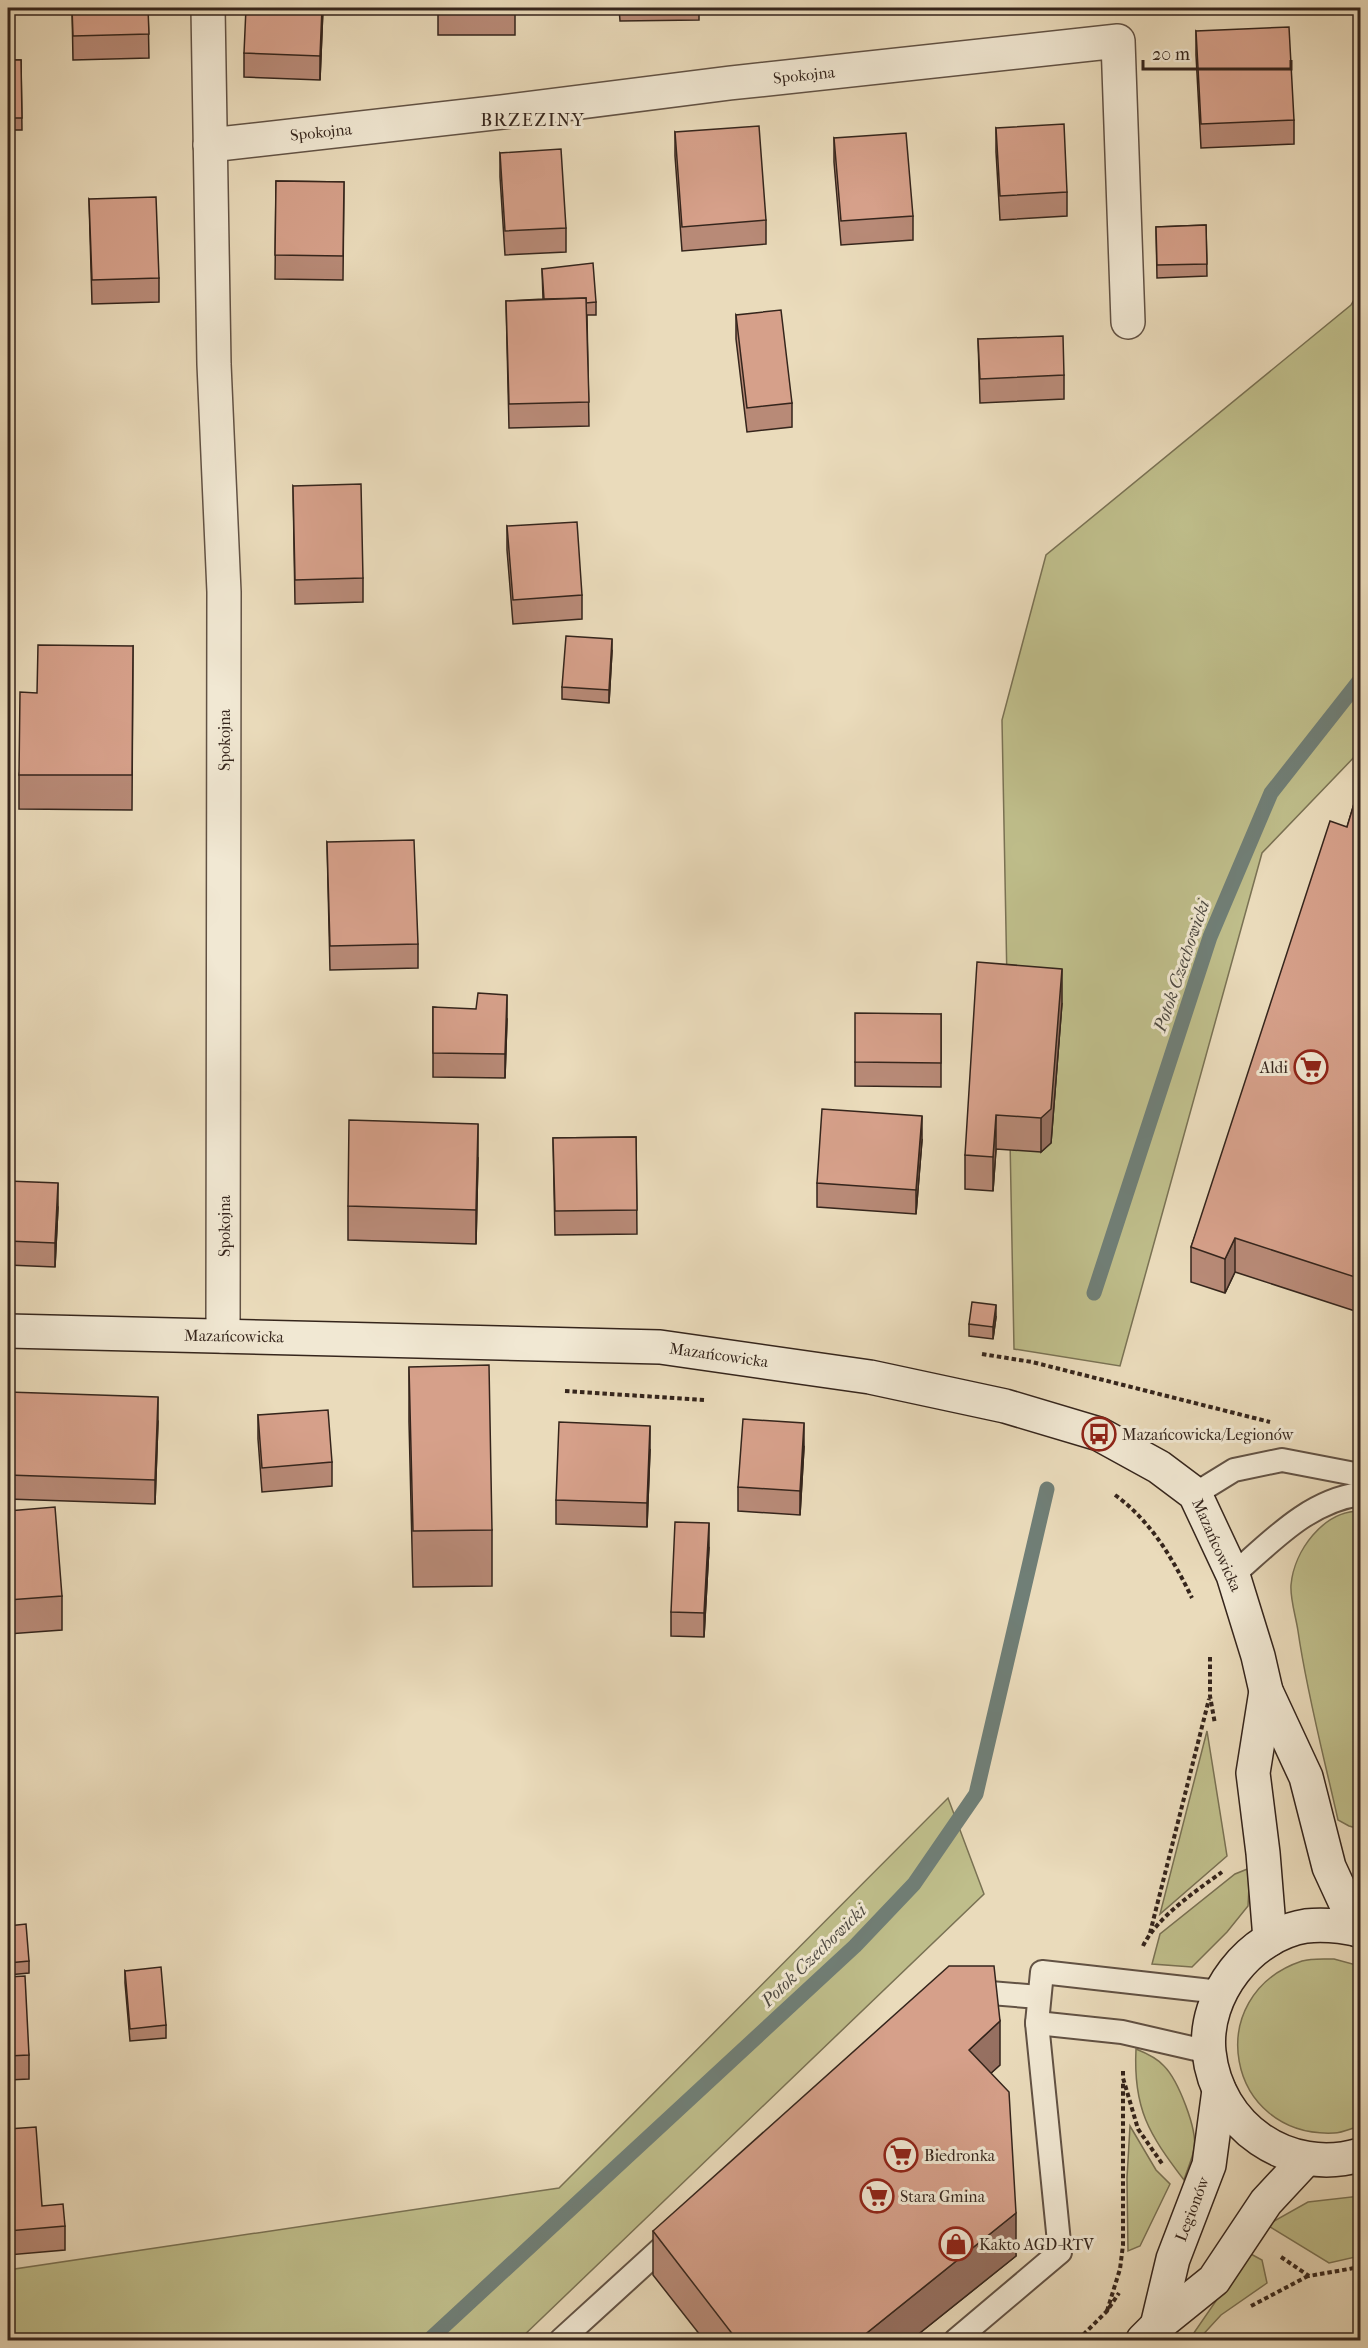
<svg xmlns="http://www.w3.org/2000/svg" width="1368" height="2348" font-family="'IM FELL French Canon',serif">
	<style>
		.green { fill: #bfbe8b; stroke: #7a7254; stroke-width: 1.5 }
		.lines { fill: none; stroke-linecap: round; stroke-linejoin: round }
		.stream { stroke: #707f77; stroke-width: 15 }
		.lane-casing { stroke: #625244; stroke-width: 26 }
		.street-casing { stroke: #625244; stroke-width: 36 }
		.secondary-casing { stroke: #35251c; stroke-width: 36 }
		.path { stroke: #35251c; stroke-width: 4; stroke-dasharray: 4.5 3; stroke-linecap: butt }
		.lane { stroke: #f1e8d3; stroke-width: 22 }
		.street { stroke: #f1e8d3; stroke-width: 33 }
		.secondary { stroke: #f1e8d3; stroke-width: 33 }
		.wall { fill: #b88a77; stroke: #35251c; stroke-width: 1.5 }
		.shaded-wall { fill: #967061; stroke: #35251c; stroke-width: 1.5 }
		.building { fill: #d6a08a; stroke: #35251c; stroke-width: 1.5 }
		.labels { text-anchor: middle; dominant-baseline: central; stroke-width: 6; stroke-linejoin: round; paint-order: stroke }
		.street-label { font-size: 16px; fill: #35251c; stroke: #f1e8d3 }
		.poi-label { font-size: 16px; fill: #35251c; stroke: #f1e8d3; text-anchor: start }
		.neighbourhood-label { font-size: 18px; letter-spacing: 1.5px; fill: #35251c; stroke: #f1e8d3 }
		.water-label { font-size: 18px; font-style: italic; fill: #4e4a42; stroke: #f1e8d3 }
	</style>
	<rect width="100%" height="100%" fill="#eadbbb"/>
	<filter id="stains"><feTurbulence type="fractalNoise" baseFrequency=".00333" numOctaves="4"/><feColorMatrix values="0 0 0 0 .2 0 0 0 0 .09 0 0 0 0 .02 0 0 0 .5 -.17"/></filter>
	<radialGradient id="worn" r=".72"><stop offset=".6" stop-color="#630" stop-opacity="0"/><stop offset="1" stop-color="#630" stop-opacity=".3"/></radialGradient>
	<g class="green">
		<polygon points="1360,289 1360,751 1262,853 1120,1366 1014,1349 1002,720 1046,555 1351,305"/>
		<path d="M1360,1511V1829L1349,1826L1338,1820C1324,1757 1307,1694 1298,1631C1296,1617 1290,1599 1291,1585C1294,1551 1323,1511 1360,1511Z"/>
		<polygon points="1207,1731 1227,1856 1160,1914"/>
		<polygon points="948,1798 984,1894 519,2340 8,2340 8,2270 559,2188"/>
		<polygon points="1250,1868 1248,1906 1227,1932 1192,1967 1152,1964 1160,1934 1235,1874"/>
		<path d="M1334,1959L1360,1966V2126C1352,2128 1343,2133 1334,2133C1226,2138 1200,1995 1302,1961C1312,1958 1324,1959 1334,1959Z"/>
		<path d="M1136,2049C1146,2053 1157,2058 1164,2066C1178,2080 1198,2130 1194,2149C1192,2160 1187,2170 1184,2180C1149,2134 1133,2109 1136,2049Z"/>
		<polygon points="1130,2126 1156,2170 1170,2184 1140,2246 1128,2251 1127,2178"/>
		<polygon points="1360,2196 1360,2256 1329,2263 1267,2225 1308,2202"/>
		<polygon points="1249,2253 1262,2260 1267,2283 1221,2315 1198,2340 1189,2340"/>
	</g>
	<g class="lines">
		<g class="stream">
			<polyline points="1094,1293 1210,937 1271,793 1360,680"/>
			<polyline points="429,2340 855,1946 914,1884 976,1794 1047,1489"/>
		</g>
		<g class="lane-casing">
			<g id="lane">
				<polyline points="1195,1494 1234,1470 1282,1460 1360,1475"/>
				<path d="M1233,1575C1271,1542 1308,1501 1360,1494"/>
				<polyline points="966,1991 1039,1997"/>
				<polyline points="1037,2023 1122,2032 1209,2052"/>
				<polyline points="561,2340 675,2236"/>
				<polyline points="956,2340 1060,2252 1037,2023 1042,1972 1220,1992"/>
			</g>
		</g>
		<g class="street-casing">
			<g id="street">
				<polyline points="208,8 214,364 224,592 223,1336"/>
				<polyline points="210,145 502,112 730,83 1118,41 1128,322"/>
			</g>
		</g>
		<g class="secondary-casing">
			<g id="secondary">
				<polyline points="8,1331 660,1347 870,1377 1005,1406 1099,1434 1159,1467 1195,1494 1233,1575 1258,1656 1266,1691 1306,1777 1329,1867 1358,1930"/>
				<polyline points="1266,1691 1253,1773 1263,1853 1270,1939"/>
				<path d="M1360,1930C1342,1926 1325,1924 1306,1926C1250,1935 1203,1995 1209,2052C1217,2127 1288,2176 1360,2155"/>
				<polyline points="1157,2326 1173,2259 1209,2165 1219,2090"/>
				<polyline points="1143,2340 1157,2326 1214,2280 1266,2202 1306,2159"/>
			</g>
		</g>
		<g class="path">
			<polyline points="982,1354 1032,1362 1270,1422"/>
			<polyline points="565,1391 704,1400"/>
			<path d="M1115,1495C1151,1521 1173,1559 1192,1598"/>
			<polyline points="1210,1657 1210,1696 1215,1724"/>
			<polyline points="1150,1933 1209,1699"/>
			<path d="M1143,1946C1157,1917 1196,1891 1222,1872"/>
			<polyline points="1123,2071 1123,2078 1138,2129 1163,2165"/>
			<polyline points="1281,2257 1309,2276 1360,2267"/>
			<polyline points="1251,2306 1308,2276"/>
			<polyline points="1107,2311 1120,2269 1123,2245 1123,2082"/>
			<polyline points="1078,2340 1107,2311 1119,2293"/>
		</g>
		<use href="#lane" class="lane"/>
		<use href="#street" class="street"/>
		<use href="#secondary" class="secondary"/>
	</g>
	<g class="wall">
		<polygon points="72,8 148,8 149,58 73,60"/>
		<polygon points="323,8 320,80 244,77 244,53"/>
		<rect x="438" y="8" width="77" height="27"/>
		<polygon points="619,8 699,8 699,20 620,21"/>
		<polygon points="1196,31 1294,120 1294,144 1201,148 1196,55"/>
		<polygon points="8,60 21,60 22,130 8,130"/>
		<polygon points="996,128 1067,192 1067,216 1000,220 996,152"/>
		<polygon points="675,132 766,220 766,244 682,251 675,156"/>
		<polygon points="834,138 913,216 913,240 841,245 834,162"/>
		<polygon points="500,153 566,228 566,252 505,255 500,177"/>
		<polygon points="276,181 344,182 343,280 275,279"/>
		<polygon points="89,199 159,278 159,302 92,304"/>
		<polygon points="1206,225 1207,276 1157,278 1156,227"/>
		<polygon points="542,269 596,302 596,315 587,315 589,426 509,428 506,301 543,299"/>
		<polygon points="736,315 792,403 792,427 747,432 736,339"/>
		<polygon points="978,339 1064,375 1064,399 980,403"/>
		<polygon points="293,486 363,578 363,602 295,604"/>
		<polygon points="507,526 582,595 582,619 513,624 507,550"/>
		<polygon points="133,646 132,810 19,809 19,775 37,693"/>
		<polygon points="612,651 609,703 562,699 562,687"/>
		<polygon points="1360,784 1360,1312 1358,1312 1235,1272 1225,1293 1191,1282 1191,1247 1347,827"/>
		<polygon points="327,842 418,944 418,968 330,970"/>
		<polygon points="1062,1003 1051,1143 1041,1152 996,1149 993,1191 965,1189 965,1155"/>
		<polygon points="433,1007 507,1019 505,1078 433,1077"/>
		<polygon points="941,1014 941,1087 855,1086 855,1062"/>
		<polygon points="636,1137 637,1234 555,1235 553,1138"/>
		<polygon points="922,1140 916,1214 817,1207 817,1183"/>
		<polygon points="478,1158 476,1244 348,1240 348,1206"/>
		<polygon points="8,1181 58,1207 55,1267 8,1265"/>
		<polygon points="996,1317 993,1339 969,1336 969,1324"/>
		<polygon points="409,1367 492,1530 492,1586 413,1587 409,1422"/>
		<polygon points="8,1392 158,1421 155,1504 8,1499"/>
		<polygon points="258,1415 332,1462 332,1486 262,1492 258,1439"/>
		<polygon points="804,1447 800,1515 738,1511 738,1487"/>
		<polygon points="650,1450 647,1527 556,1524 556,1500"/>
		<polygon points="8,1511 62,1596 62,1630 8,1634"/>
		<polygon points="709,1547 704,1637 671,1636 671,1612"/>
		<polygon points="8,1926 29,1961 29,1973 8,1975"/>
		<polygon points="125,1971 166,2025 166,2038 130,2041 125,1983"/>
		<polygon points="8,1977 29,2055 29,2079 8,2080"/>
		<polygon points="1000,2065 991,2073 1016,2256 911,2340 704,2340 653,2275 653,2231"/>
		<polygon points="8,2129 42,2206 65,2226 65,2250 8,2255"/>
	</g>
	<g class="shaded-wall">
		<polygon points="322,8 323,8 320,80 320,56"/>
		<polygon points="612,639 612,651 609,703 609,690"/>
		<polygon points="1062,969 1062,1003 1051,1143 1041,1152 1041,1118"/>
		<polygon points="507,995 507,1019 505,1078 505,1054"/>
		<polygon points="996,1115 996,1149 993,1191 993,1157"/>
		<polygon points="922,1116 922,1140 916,1214 916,1190"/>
		<polygon points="478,1124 478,1158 476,1244 476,1210"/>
		<polygon points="58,1183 58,1207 55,1267 55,1243"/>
		<polygon points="1235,1238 1235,1272 1225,1293 1225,1259"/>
		<polygon points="1360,1277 1360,1312 1358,1312 1358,1278"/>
		<polygon points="996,1305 996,1317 993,1339 993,1327"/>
		<polygon points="158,1397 158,1421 155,1504 155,1480"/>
		<polygon points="804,1423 804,1447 800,1515 800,1491"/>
		<polygon points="650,1426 650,1450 647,1527 647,1503"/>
		<polygon points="709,1523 709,1547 704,1637 704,1613"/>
		<polygon points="1000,2021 1000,2065 969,2093 969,2050"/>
		<polygon points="1016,2213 1016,2256 911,2340 858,2340"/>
	</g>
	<g class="building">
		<polygon points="72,8 148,8 149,34 73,36"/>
		<polygon points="246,8 322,8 320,56 244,53"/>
		<polygon points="1289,27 1294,120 1201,124 1196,31"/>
		<polygon points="8,60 21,60 22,118 8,118"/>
		<polygon points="1064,124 1067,192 1000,196 996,128"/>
		<polygon points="759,126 766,220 682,227 675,132"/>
		<polygon points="906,133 913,216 841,221 834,138"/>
		<polygon points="561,149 566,228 505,231 500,153"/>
		<polygon points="276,181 344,182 343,256 275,255"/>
		<polygon points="156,197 159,278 92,280 89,199"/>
		<polygon points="1206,225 1207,264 1157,265 1156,227"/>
		<polygon points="593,263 596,302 586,303 586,298 544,299 542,269"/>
		<polygon points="586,298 589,402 509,404 506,301"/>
		<polygon points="781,310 792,403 747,408 736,315"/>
		<polygon points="1063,336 1064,375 980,379 978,339"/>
		<polygon points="361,484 363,578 295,580 293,486"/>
		<polygon points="577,522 582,595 513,600 507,526"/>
		<polygon points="566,636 612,639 609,690 562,687"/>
		<polygon points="38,645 133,646 132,775 19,775 20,692 37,693"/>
		<polygon points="1360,784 1360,1277 1358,1278 1235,1238 1225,1259 1191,1247 1330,821 1347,827"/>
		<polygon points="414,840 418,944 330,946 327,842"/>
		<polygon points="977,962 1062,969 1051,1109 1041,1118 996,1115 993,1157 965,1155"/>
		<polygon points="478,993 507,995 505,1054 433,1053 433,1007 476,1009"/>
		<polygon points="855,1013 941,1014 941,1063 855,1062"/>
		<polygon points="822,1109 922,1116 916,1190 817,1183"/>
		<polygon points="349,1120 478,1124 476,1210 348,1206"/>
		<polygon points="636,1137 637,1210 555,1211 553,1138"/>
		<polygon points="8,1181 58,1183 55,1243 8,1241"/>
		<polygon points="972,1302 996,1305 993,1327 969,1324"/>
		<polygon points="489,1365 492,1530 413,1531 409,1367"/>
		<polygon points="8,1392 158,1397 155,1480 8,1475"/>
		<polygon points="328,1410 332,1462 262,1468 258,1415"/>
		<polygon points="743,1419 804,1423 800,1491 738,1487"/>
		<polygon points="559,1422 650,1426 647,1503 556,1500"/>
		<polygon points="55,1507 62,1596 8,1600 8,1511"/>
		<polygon points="675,1522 709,1523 704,1613 671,1612"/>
		<polygon points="26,1924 29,1961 8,1963 8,1926"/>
		<polygon points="949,1966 994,1966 1000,2021 969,2050 1009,2092 1016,2213 858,2340 737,2340 653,2231"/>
		<polygon points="161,1967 166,2025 130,2029 125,1971"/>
		<polygon points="25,1976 29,2055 8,2056 8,1977"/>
		<polygon points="36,2127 42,2206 63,2204 65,2226 8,2231 8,2129"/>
	</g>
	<defs>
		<g id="supermarket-ring" transform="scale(1.725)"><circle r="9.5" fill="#f1e8d3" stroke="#8f2418" stroke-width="1.5"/><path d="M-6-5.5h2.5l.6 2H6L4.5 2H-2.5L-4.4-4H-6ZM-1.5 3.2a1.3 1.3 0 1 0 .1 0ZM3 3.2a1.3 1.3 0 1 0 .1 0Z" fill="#8f2418"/></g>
		<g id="bus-ring" transform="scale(1.725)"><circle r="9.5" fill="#f1e8d3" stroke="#8f2418" stroke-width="1.5"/><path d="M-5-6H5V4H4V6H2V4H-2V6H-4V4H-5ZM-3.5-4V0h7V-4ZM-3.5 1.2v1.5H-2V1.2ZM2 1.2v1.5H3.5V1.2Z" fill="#8f2418"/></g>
		<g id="shop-ring" transform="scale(1.725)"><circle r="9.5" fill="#f1e8d3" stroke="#8f2418" stroke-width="1.5"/><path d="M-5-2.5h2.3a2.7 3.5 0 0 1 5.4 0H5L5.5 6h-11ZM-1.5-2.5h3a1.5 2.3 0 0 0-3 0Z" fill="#8f2418"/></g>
	</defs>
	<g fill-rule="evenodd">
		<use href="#supermarket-ring" x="1311" y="1067"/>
		<use href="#bus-ring" x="1099" y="1434"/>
		<use href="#supermarket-ring" x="901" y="2155"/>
		<use href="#supermarket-ring" x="877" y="2196"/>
		<use href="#shop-ring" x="956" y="2244"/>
	</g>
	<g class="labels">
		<g class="street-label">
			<text transform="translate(804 75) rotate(-6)">Spokojna</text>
			<text transform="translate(321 132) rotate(-6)">Spokojna</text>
			<text transform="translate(224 740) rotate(-90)">Spokojna</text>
			<text transform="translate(224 1226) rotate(-90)">Spokojna</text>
			<text transform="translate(234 1336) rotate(1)">Mazańcowicka</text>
			<text transform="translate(719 1355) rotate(8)">Mazańcowicka</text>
			<text transform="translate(1217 1545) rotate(66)">Mazańcowicka</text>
			<text transform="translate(1192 2209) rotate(-69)">Legionów</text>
		</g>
		<g class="poi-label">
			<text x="1288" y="1067" text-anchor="end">Aldi</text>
			<text x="1122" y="1434">Mazańcowicka/Legionów</text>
			<text x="924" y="2155">Biedronka</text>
			<text x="900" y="2196">Stara Gmina</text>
			<text x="979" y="2244">Kakto AGD-RTV</text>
		</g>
		<g class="neighbourhood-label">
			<text x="533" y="120">BRZEZINY</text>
		</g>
		<g class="water-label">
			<text transform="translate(1182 966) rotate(-71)">Potok Czechowicki</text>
			<text transform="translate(814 1956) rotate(-44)">Potok Czechowicki</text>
		</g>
	</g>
	<rect width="1368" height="2348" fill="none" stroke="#eadbbb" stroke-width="30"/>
	<rect x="9" y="9" width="1350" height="2330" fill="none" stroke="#35251c" stroke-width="3"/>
	<rect x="15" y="15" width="1338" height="2318" fill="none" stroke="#35251c" stroke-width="1.5"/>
	<path d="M1143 60v9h148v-9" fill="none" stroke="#35251c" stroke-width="3"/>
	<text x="1152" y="60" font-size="18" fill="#35251c" stroke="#f1e8d3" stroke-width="4.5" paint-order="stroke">20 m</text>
	<rect width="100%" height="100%" filter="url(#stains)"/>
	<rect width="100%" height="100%" fill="url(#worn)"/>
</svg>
